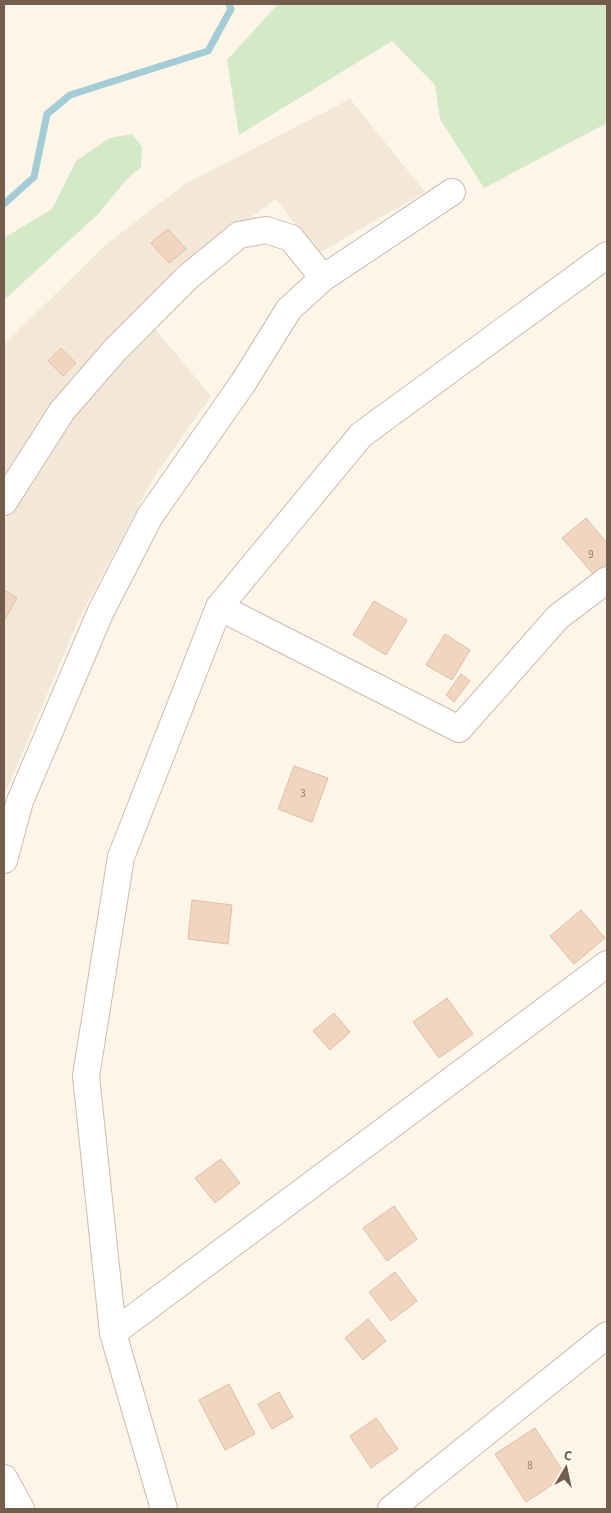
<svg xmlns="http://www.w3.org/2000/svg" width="611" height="1513" font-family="'Source Sans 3',sans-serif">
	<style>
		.residential { fill: #f3e7d7 }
		.green { fill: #d3e9c7 }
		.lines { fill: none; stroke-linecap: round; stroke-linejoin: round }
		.stream { stroke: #a4ccd6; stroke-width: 7 }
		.building { fill: #f0d6c1; stroke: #e2bda2 }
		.minor-casing { stroke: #cdbdae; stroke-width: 28 }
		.minor { stroke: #fff; stroke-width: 26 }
		.labels { text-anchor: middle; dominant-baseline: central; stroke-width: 4; stroke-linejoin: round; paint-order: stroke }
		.number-label { font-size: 11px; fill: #947b6a }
	</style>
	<rect width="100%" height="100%" fill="#fcf5e8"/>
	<g class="residential">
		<polygon points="350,99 425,192 317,254 276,199 207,249 4,483 4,345 103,247 185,184"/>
		<polygon points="155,329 211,396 154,477 79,619 4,796 4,521 84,396"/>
	</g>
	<g class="green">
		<polygon points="278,4 607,4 607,123 484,188 440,119 435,85 392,41 239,135 227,60"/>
		<polygon points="132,134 142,147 141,167 127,179 98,214 4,300 4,238 52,209 76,161 110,138"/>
	</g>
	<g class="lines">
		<polyline class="stream" points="4,204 34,177 47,114 70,95 208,51 231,9 229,4"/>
	</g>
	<g class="building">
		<polygon points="168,229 186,249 169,263 151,243"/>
		<polygon points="61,348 76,363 63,376 48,361"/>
		<polygon points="586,518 607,543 607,565 595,576 562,538"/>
		<polygon points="4,590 17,598 4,621"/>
		<polygon points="374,601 407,620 386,655 353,635"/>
		<polygon points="445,634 470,650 452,680 426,665"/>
		<polygon points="461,674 470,681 454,702 446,695"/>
		<polygon points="294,766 328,778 312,822 278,809"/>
		<polygon points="192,900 232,905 228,944 188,939"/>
		<polygon points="581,910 605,938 574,964 550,936"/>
		<polygon points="447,998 473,1034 439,1058 413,1022"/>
		<polygon points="334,1013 350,1032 330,1050 313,1031"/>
		<polygon points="221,1159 240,1183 215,1203 195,1178"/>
		<polygon points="394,1206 417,1239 387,1261 363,1228"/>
		<polygon points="395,1272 417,1301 391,1321 369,1292"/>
		<polygon points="368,1319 386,1341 363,1360 345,1338"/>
		<polygon points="229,1384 255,1434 225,1450 199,1400"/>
		<polygon points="279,1392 293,1417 272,1429 258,1404"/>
		<polygon points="376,1418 398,1449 371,1468 350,1436"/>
		<polygon points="535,1428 566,1476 526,1502 495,1454"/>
	</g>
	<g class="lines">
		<g class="minor-casing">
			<g id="minor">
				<polyline points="4,502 62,411 115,350 188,277 239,235 266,230 291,238 323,278"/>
				<polyline points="219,607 459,729 558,617 607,580"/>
				<polyline points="4,860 20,801 101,611 150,516 243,383 289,309 323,278 452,192"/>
				<polyline points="113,1333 86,1076 121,857 219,607 361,435 607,255"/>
				<polyline points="4,1478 21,1509"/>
				<polyline points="164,1509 113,1333 607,964"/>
				<polyline points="391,1509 607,1335"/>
			</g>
		</g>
		<use href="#minor" class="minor"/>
	</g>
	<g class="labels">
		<g class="number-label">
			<text x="591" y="554">9</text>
			<text x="303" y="793">3</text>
			<text x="530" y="1465">8</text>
		</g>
	</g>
	<rect width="611" height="1513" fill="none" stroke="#755d4d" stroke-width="10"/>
	<g transform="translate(566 1468) rotate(9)" stroke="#fef9ee" stroke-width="4" paint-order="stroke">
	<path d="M0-4L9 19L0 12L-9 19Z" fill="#755d4d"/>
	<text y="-8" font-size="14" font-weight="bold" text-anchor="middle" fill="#755d4d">С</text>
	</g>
</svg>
